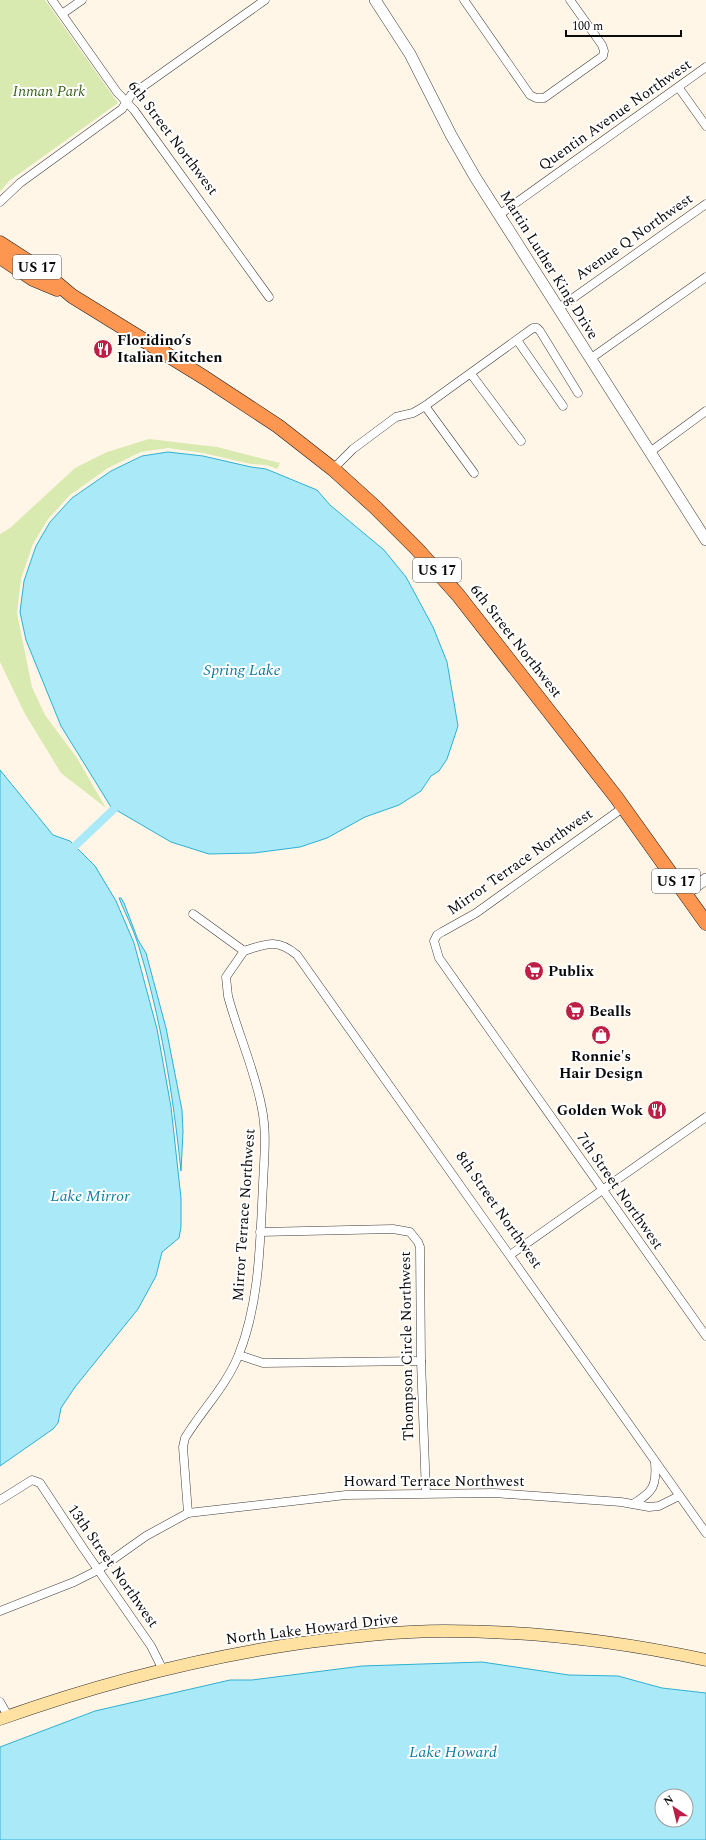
<svg xmlns="http://www.w3.org/2000/svg" width="706" height="1840" font-family="Spectral,serif">
	<style>
		.green { fill: #d9eab0 }
		.water { fill: #aaeaf8; stroke: #2eb0d2; fill-rule: evenodd }
		.lines { fill: none; stroke-linecap: round; stroke-linejoin: round }
		.canal { stroke: #aaeaf8; stroke-width: 8 }
		.minor-casing { stroke: #3d3d3d; stroke-width: 9 }
		.tertiary-casing { stroke: #3d3d3d; stroke-width: 12 }
		.secondary-casing { stroke: #2c2c2c; stroke-width: 13 }
		.trunk-casing { stroke: #1b1b1b; stroke-width: 15 }
		.minor { stroke: #fff; stroke-width: 8 }
		.tertiary { stroke: #fff; stroke-width: 11 }
		.secondary { stroke: #ffe2a2; stroke-width: 12 }
		.trunk { stroke: #fc9651; stroke-width: 14 }
		.labels { text-anchor: middle; dominant-baseline: central; stroke-width: 4; stroke-linejoin: round; paint-order: stroke }
		.shield { fill: #fff; stroke: #545454; stroke-width: 1 }
		.shield-label { font-size: 14px; font-weight: bold; fill: #0a0a0a }
		.park-label { font-size: 15px; font-style: italic; fill: #376219; stroke: #fff }
		.street-label { font-size: 15px; fill: #0a0a0a; stroke: #fff }
		.poi-label { font-size: 15px; font-weight: bold; fill: #0a0a0a; stroke: #fff; text-anchor: start }
		.water-label { font-size: 16px; font-style: italic; fill: #117c9e; stroke: #fff }
	</style>
	<rect width="100%" height="100%" fill="#fff6e7"/>
	<g class="green">
		<polygon points="0,0 45,0 118,103 9,181 0,192"/>
		<polygon points="149,439 217,447 280,463 277,469 267,465 251,464 203,453 168,448 141,452 108,468 70,495 48,519 33,544 21,579 17,613 32,687 45,715 77,758 106,808 61,773 25,714 0,662 0,534 10,528 75,468 107,452"/>
	</g>
	<g class="water">
		<polygon points="168,452 203,456 251,467 266,469 317,490 330,505 384,550 406,577 433,627 447,662 458,726 447,759 439,771 431,776 421,791 399,805 365,817 327,838 300,847 254,853 209,854 171,842 111,807 61,726 26,640 20,612 24,581 36,546 50,522 72,498 111,471 142,456"/>
		<polygon points="0,770 53,835 70,841 95,866 116,901 134,943 157,1029 171,1107 181,1198 181,1227 179,1238 162,1252 156,1276 138,1309 75,1387 61,1408 58,1423 53,1429 0,1466"/>
		<path d="M119,898H121L124,903L138,940L146,953L166,1028L182,1110L183,1132L181,1171C173,1094 161,1018 138,944C133,928 125,913 119,898Z"/>
		<path d="M482,1662L569,1675L618,1676L662,1688L706,1693V1840H0V1747L95,1711L230,1680H252L362,1666ZM662,1796H686V1820H662Z"/>
	</g>
	<g class="lines">
		<polyline class="canal" points="75,846 114,809"/>
		<g class="minor-casing">
			<g id="minor">
				<polyline points="52,0 117,92 134,110 269,297"/>
				<polyline points="464,0 530,95 536,98 544,98 603,56 604,51 602,45 570,0"/>
				<polyline points="62,14 82,0"/>
				<polyline points="679,88 706,126"/>
				<polyline points="0,202 20,183 122,109 131,95 265,0"/>
				<polyline points="499,215 706,67"/>
				<polyline points="559,308 706,204"/>
				<polyline points="517,340 563,406"/>
				<polyline points="590,359 706,277"/>
				<polyline points="471,374 521,441"/>
				<polyline points="425,406 474,473"/>
				<polyline points="650,452 706,411"/>
				<polyline points="333,469 353,449 396,417 413,413 425,406 533,328 537,328 540,331 578,393"/>
				<polyline points="624,807 476,913 442,932 437,935 434,941 439,958 706,1336"/>
				<polyline points="193,914 244,951"/>
				<path d="M244,951C266,944 277,938 297,955L706,1533"/>
				<polyline points="260,1232 393,1229 410,1232 418,1242 420,1247 421,1361 426,1493"/>
				<polyline points="510,1255 706,1117"/>
				<polyline points="239,1355 263,1363 421,1361"/>
				<polyline points="0,1500 32,1480 40,1483 83,1548 151,1646 163,1670"/>
				<path d="M633,1504C653,1492 657,1486 655,1462"/>
				<path d="M188,1513L183,1447L185,1438C202,1410 227,1385 239,1354C260,1301 260,1241 263,1184C264,1159 267,1134 262,1109C255,1070 238,1034 228,996L226,977L244,951"/>
				<polyline points="0,1611 74,1582 98,1570 146,1536 188,1513 346,1495 494,1493 621,1502 649,1507 659,1506 679,1496"/>
				<polyline points="0,1702 8,1716"/>
			</g>
		</g>
		<g class="tertiary-casing">
			<g id="tertiary">
				<polyline points="375,0 410,54 451,135 475,177 706,540"/>
				<polyline points="685,894 706,879"/>
			</g>
		</g>
		<g class="secondary-casing">
			<path id="secondary" d="M0,1719C98,1684 198,1658 301,1643C348,1637 397,1631 444,1631C533,1631 619,1641 706,1660"/>
		</g>
		<g class="trunk-casing">
			<g id="trunk">
				<polyline points="0,243 40,269 72,296 205,378 278,426 333,469 375,507 417,549 458,595 616,797 706,923"/>
				<polyline points="0,257 33,279 57,289"/>
			</g>
		</g>
		<use href="#minor" class="minor"/>
		<use href="#tertiary" class="tertiary"/>
		<use href="#secondary" class="secondary"/>
		<use href="#trunk" class="trunk"/>
	</g>
	<defs>
		<g id="restaurant-disc" transform="scale(1)"><circle r="9.5" fill="#bd1e45" stroke="#fff"/><path d="M-5-6h1v4h1v-4h1v4h1v-4h1v5L-1.5 .5V6h-2V.5L-5-1ZM5-6V6H3V1.5H1.5Q1.5-4 5-6Z" fill="#fff"/></g>
		<g id="supermarket-disc" transform="scale(1)"><circle r="9.5" fill="#bd1e45" stroke="#fff"/><path d="M-6-5.5h2.5l.6 2H6L4.5 2H-2.5L-4.4-4H-6ZM-1.5 3.2a1.3 1.3 0 1 0 .1 0ZM3 3.2a1.3 1.3 0 1 0 .1 0Z" fill="#fff"/></g>
		<g id="shop-disc" transform="scale(1)"><circle r="9.5" fill="#bd1e45" stroke="#fff"/><path d="M-5-2.5h2.3a2.7 3.5 0 0 1 5.4 0H5L5.5 6h-11ZM-1.5-2.5h3a1.5 2.3 0 0 0-3 0Z" fill="#fff"/></g>
	</defs>
	<g fill-rule="evenodd">
		<use href="#restaurant-disc" x="103" y="349"/>
		<use href="#supermarket-disc" x="534" y="971"/>
		<use href="#supermarket-disc" x="575" y="1011"/>
		<use href="#shop-disc" x="601" y="1035"/>
		<use href="#restaurant-disc" x="657" y="1110"/>
	</g>
	<g class="labels">
		<g class="shield">
			<rect x="13" y="255" width="48" height="24" rx="3"/>
			<rect x="413" y="558" width="48" height="24" rx="3"/>
			<rect x="652" y="869" width="48" height="24" rx="3"/>
		</g>
		<g class="shield-label">
			<text x="37" y="267">US 17</text>
			<text x="437" y="570">US 17</text>
			<text x="676" y="881">US 17</text>
		</g>
		<g class="park-label">
			<text x="49" y="91">Inman Park</text>
		</g>
		<g class="street-label">
			<text transform="translate(615 115) rotate(-35)">Quentin Avenue Northwest</text>
			<text transform="translate(173 138) rotate(53)">6th Street Northwest</text>
			<text transform="translate(634 237) rotate(-35)">Avenue Q Northwest</text>
			<text transform="translate(549 265) rotate(58)">Martin Luther King Drive</text>
			<text transform="translate(516 641) rotate(52)">6th Street Northwest</text>
			<text transform="translate(520 862) rotate(-35)">Mirror Terrace Northwest</text>
			<text transform="translate(620 1191) rotate(55)">7th Street Northwest</text>
			<text transform="translate(499 1210) rotate(55)">8th Street Northwest</text>
			<text transform="translate(244 1215) rotate(-86)">Mirror Terrace Northwest</text>
			<text transform="translate(407 1346) rotate(-91)">Thompson Circle Northwest</text>
			<text x="434" y="1481">Howard Terrace Northwest</text>
			<text transform="translate(113 1566) rotate(55)">13th Street Northwest</text>
			<text transform="translate(312 1629) rotate(-7)">North Lake Howard Drive</text>
		</g>
		<g class="poi-label">
			<text x="117" y="340">Floridino’s<tspan x="117" dy="17">Italian Kitchen</tspan></text>
			<text x="548" y="971">Publix</text>
			<text x="589" y="1011">Bealls</text>
			<text x="601" y="1056" text-anchor="middle">Ronnie's<tspan x="601" dy="17">Hair Design</tspan></text>
			<text x="643" y="1110" text-anchor="end">Golden Wok</text>
		</g>
		<g class="water-label">
			<text x="242" y="670">Spring Lake</text>
			<text x="90" y="1196">Lake Mirror</text>
			<text x="453" y="1752">Lake Howard</text>
		</g>
	</g>
	<g transform="translate(674 1808) rotate(325)"><circle r="19" fill="#ffffff" stroke="#9d9d9d"/>
	<path d="M0-3L7 15L0 10L-7 15Z" fill="#bd1e45"/>
	<text y="-6" font-size="11" font-weight="bold" text-anchor="middle" fill="#0a0a0a">N</text>
	</g>
	<path d="M566 30v6h115v-6" fill="none" stroke="#0a0a0a" stroke-width="2"/>
	<text x="572" y="30" font-size="12" fill="#0a0a0a" stroke="#ffffff" stroke-width="3" paint-order="stroke">100 m</text>
</svg>
